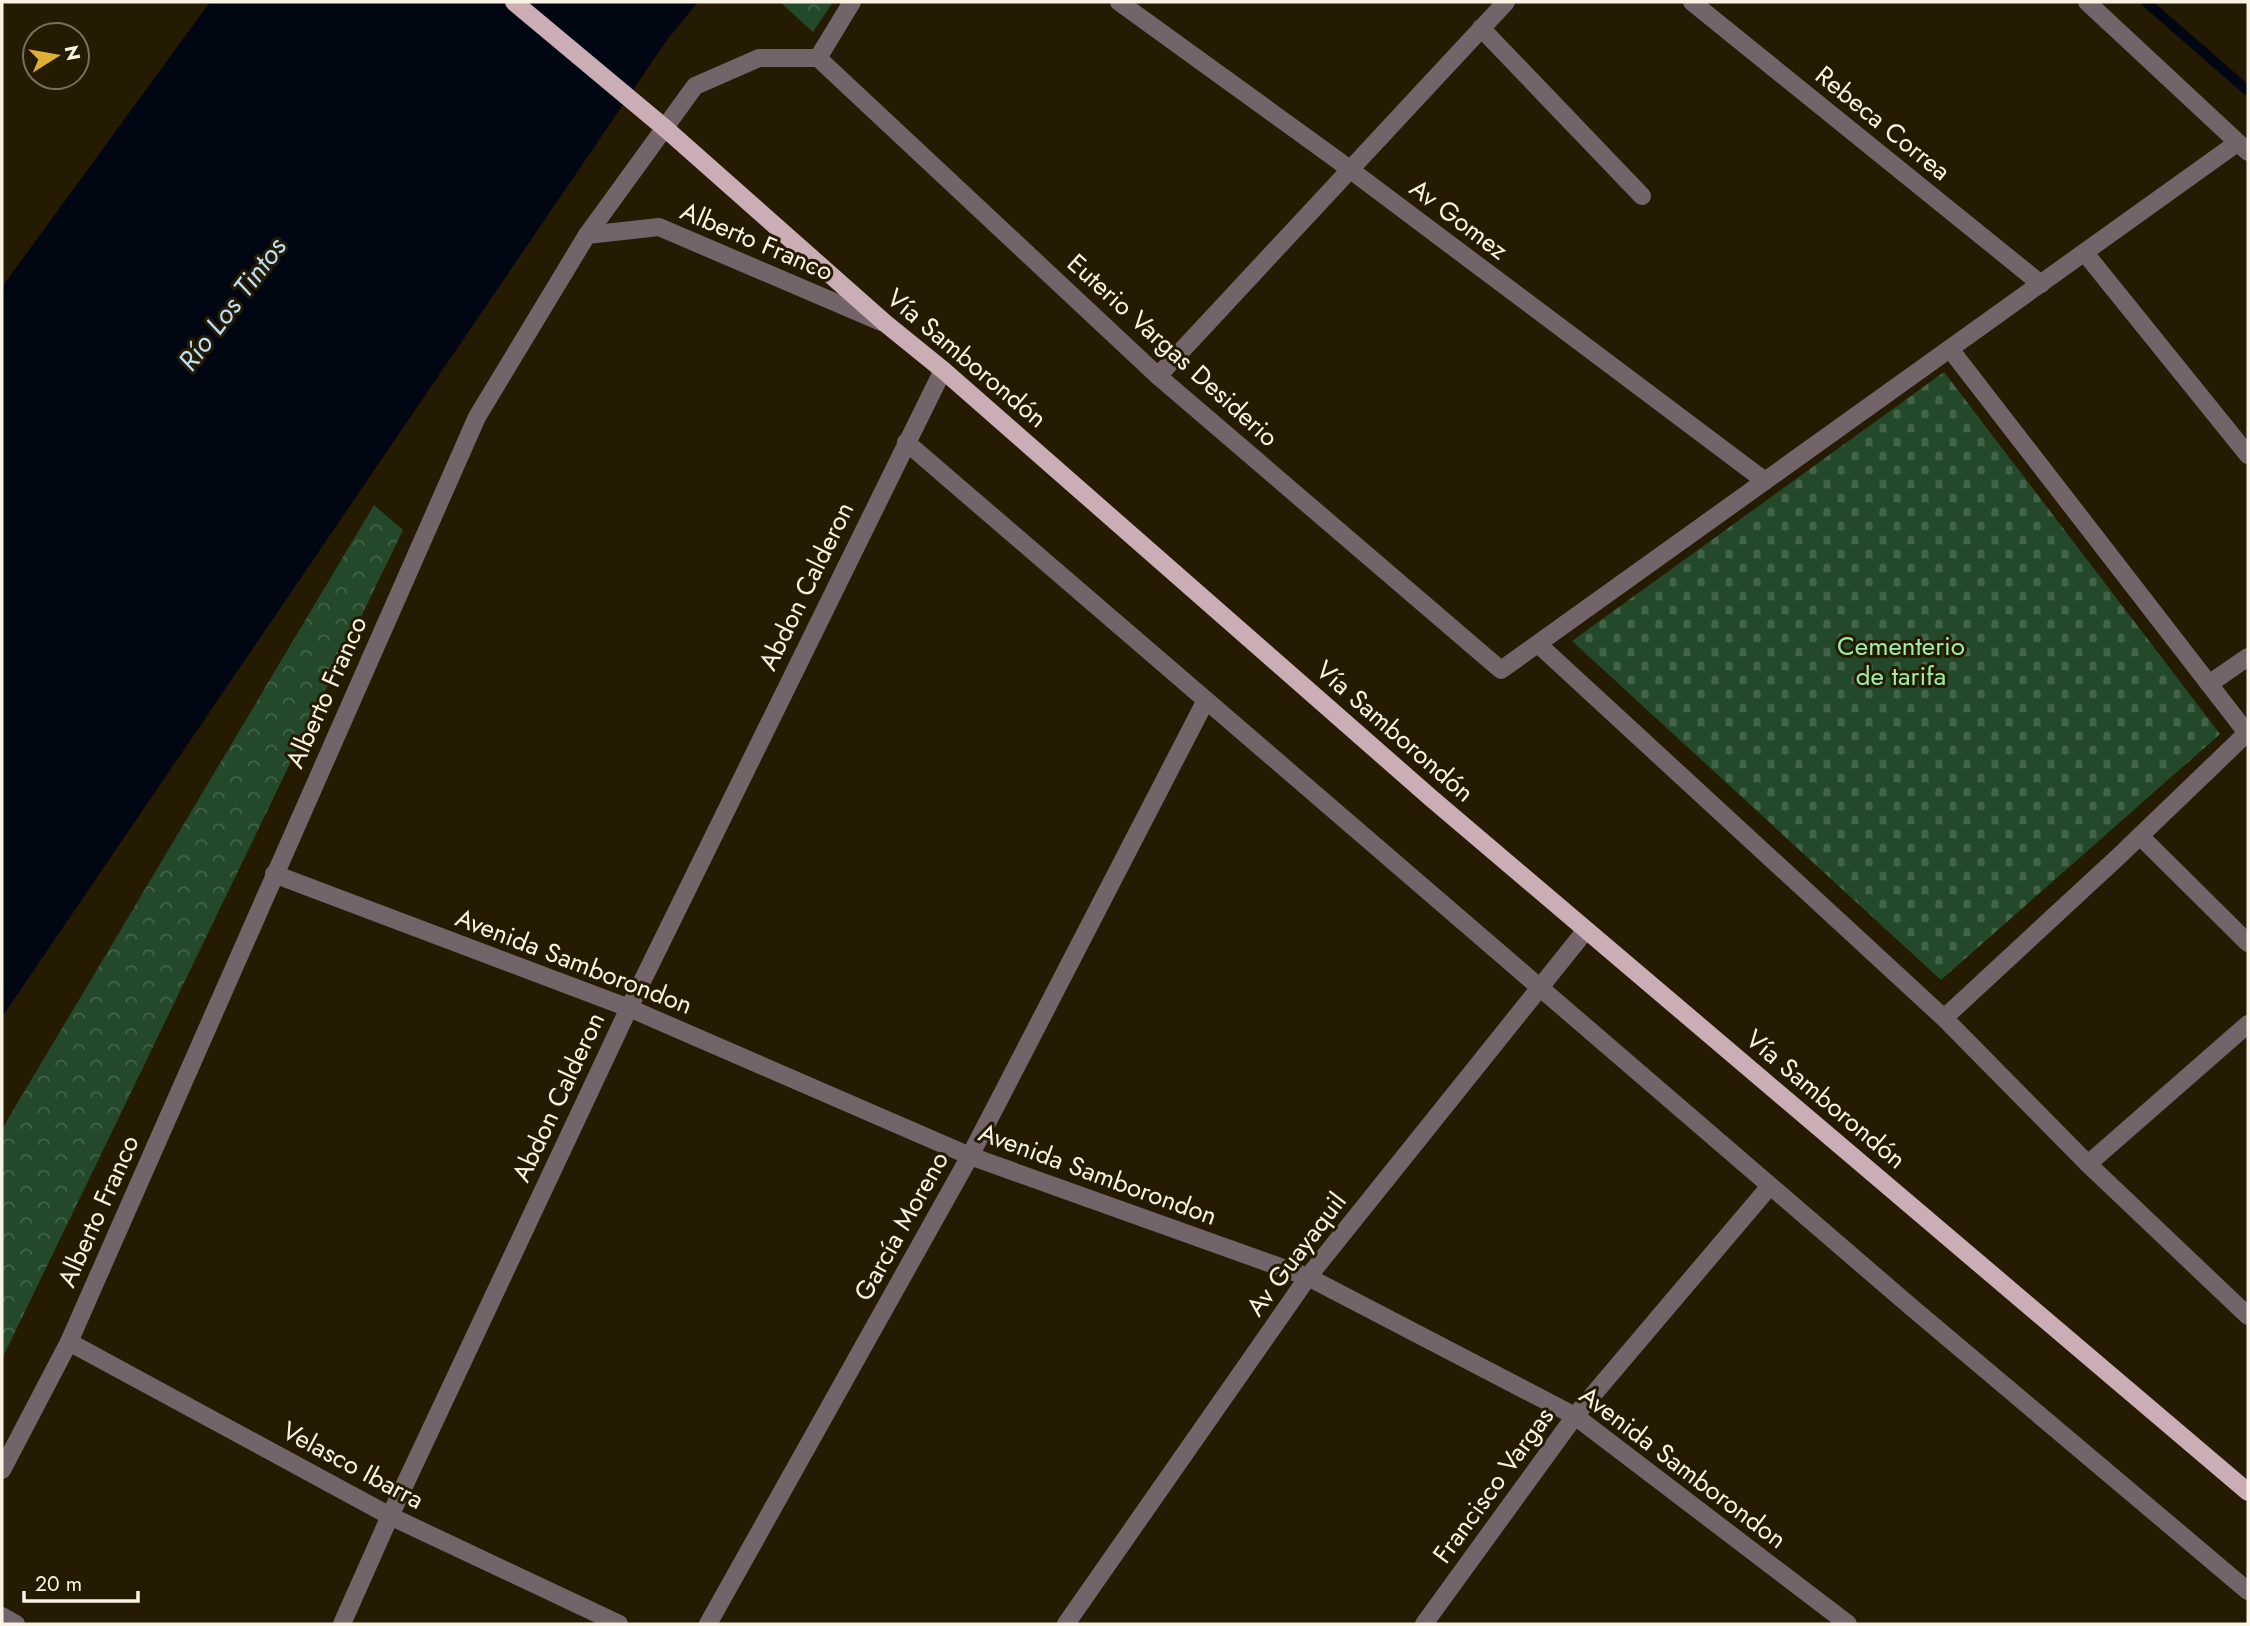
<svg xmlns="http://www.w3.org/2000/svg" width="2250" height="1626" font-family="Jost,sans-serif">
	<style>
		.cemetery { fill: url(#cemetery-stones) }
		.park { fill: url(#park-crowns) }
		.water { fill: #000612 }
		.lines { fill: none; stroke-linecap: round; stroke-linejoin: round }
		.stream { stroke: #000612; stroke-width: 10 }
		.minor { stroke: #726468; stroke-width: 18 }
		.major { stroke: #cbadb5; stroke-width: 18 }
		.major-bridge { stroke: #cbadb5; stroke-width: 18 }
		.labels { text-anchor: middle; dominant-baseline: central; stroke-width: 6; stroke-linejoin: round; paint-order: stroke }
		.street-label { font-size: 26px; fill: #f8f3e3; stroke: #241b02 }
		.park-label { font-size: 26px; fill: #9beea7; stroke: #241b02 }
		.water-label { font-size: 28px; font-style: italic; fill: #bcdff8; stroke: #241b02 }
	</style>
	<defs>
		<pattern id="cemetery-stones" width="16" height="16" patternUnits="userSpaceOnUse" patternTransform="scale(1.75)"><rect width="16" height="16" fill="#23492a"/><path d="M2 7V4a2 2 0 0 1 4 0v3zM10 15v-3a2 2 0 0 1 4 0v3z" fill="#446449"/></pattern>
		<pattern id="park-crowns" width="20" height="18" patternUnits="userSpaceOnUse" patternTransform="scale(1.75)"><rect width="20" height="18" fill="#23492a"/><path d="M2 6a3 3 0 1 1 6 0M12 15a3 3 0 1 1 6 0" fill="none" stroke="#446449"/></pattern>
	</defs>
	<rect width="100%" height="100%" fill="#241b02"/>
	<polygon class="cemetery" points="1944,372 2220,734 1941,980 1572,641"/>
	<g class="park">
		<polygon points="780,2 833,2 813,32"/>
		<polygon points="374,505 403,530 2,1359 2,1129"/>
	</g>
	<polygon class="water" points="210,2 698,2 667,40 2,1017 2,287"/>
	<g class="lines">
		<polyline class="stream" points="2146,2 2248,91"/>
		<g class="minor">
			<polyline points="1119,2 1336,159 1765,481"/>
			<polyline points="1692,2 2041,284"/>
			<polyline points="2087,2 2248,152"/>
			<polyline points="1481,28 1642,196"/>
			<polyline points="818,58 1158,376 1501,670 2237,143"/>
			<polyline points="818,58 852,2"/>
			<polyline points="587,235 695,86 759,58 818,58"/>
			<polyline points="2085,253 2248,455"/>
			<polyline points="1158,376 1506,2"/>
			<polyline points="906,442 1910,1306 2248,1591"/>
			<polyline points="1538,644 1944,1018 2088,1164 2248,1316"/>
			<polyline points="2209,684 2248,657"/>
			<polyline points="2140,836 2248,943"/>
			<polyline points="274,874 629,1008 970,1156 1308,1277 1575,1416 1848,1624"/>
			<polyline points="1944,1018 2118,857 2247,733 1950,349"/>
			<polyline points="2088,1164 2248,1024"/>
			<polyline points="69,1342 390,1516 619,1624"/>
			<polyline points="2,1470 69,1342 477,417 587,235 659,227 881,322"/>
			<polyline points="2,1616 16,1624"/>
			<polyline points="342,1624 390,1516 629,1008 943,370"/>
			<polyline points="708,1624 970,1156 1206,700"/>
			<polyline points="1066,1624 1308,1277 1586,930"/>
			<polyline points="1424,1624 1575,1416 1770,1186"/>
		</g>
		<polyline class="major" points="666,129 885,323 943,370 1431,798 2248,1492"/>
		<polyline class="major-bridge" points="514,2 666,129"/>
	</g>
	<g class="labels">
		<g class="street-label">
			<text transform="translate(1883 123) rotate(39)">Rebeca Correa</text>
			<text transform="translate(1459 219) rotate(37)">Av Gomez</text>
			<text transform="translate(757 241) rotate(23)">Alberto Franco</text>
			<text transform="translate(1173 350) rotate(42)">Euterio Vargas Desiderio</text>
			<text transform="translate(967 358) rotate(40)">Vía Samborondón</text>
			<text transform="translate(806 586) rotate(-64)">Abdon Calderon</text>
			<text transform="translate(326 692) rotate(-66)">Alberto Franco</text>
			<text transform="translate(1395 731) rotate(41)">Vía Samborondón</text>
			<text transform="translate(574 961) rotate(21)">Avenida Samborondon</text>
			<text transform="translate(558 1097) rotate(-65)">Abdon Calderon</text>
			<text transform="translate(1826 1099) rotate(40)">Vía Samborondón</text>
			<text transform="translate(1098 1174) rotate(20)">Avenida Samborondon</text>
			<text transform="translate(98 1211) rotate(-66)">Alberto Franco</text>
			<text transform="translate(901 1226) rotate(-61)">García Moreno</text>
			<text transform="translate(1296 1254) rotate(-53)">Av Guayaquil</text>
			<text transform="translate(353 1465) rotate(28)">Velasco Ibarra</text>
			<text transform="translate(1683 1467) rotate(37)">Avenida Samborondon</text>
			<text transform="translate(1493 1485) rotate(-54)">Francisco Vargas</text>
		</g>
		<g class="park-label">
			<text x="1901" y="646">Cementerio<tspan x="1901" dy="30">de tarifa</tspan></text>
		</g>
		<g class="water-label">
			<text transform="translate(232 304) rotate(-53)">Río Los Tintos</text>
		</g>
	</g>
	<rect width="2250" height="1626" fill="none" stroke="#f8f3e3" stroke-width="7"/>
	<g transform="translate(56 56) rotate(79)"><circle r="33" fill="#241b02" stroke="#79715c" stroke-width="2"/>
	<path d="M0-5L12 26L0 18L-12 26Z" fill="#ddb133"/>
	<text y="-10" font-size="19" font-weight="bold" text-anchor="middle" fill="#f8f3e3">N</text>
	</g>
	<path d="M24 1591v10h114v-10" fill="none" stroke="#f8f3e3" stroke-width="3.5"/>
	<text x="35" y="1591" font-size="21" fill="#f8f3e3" stroke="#241b02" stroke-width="5" paint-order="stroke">20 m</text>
</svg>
